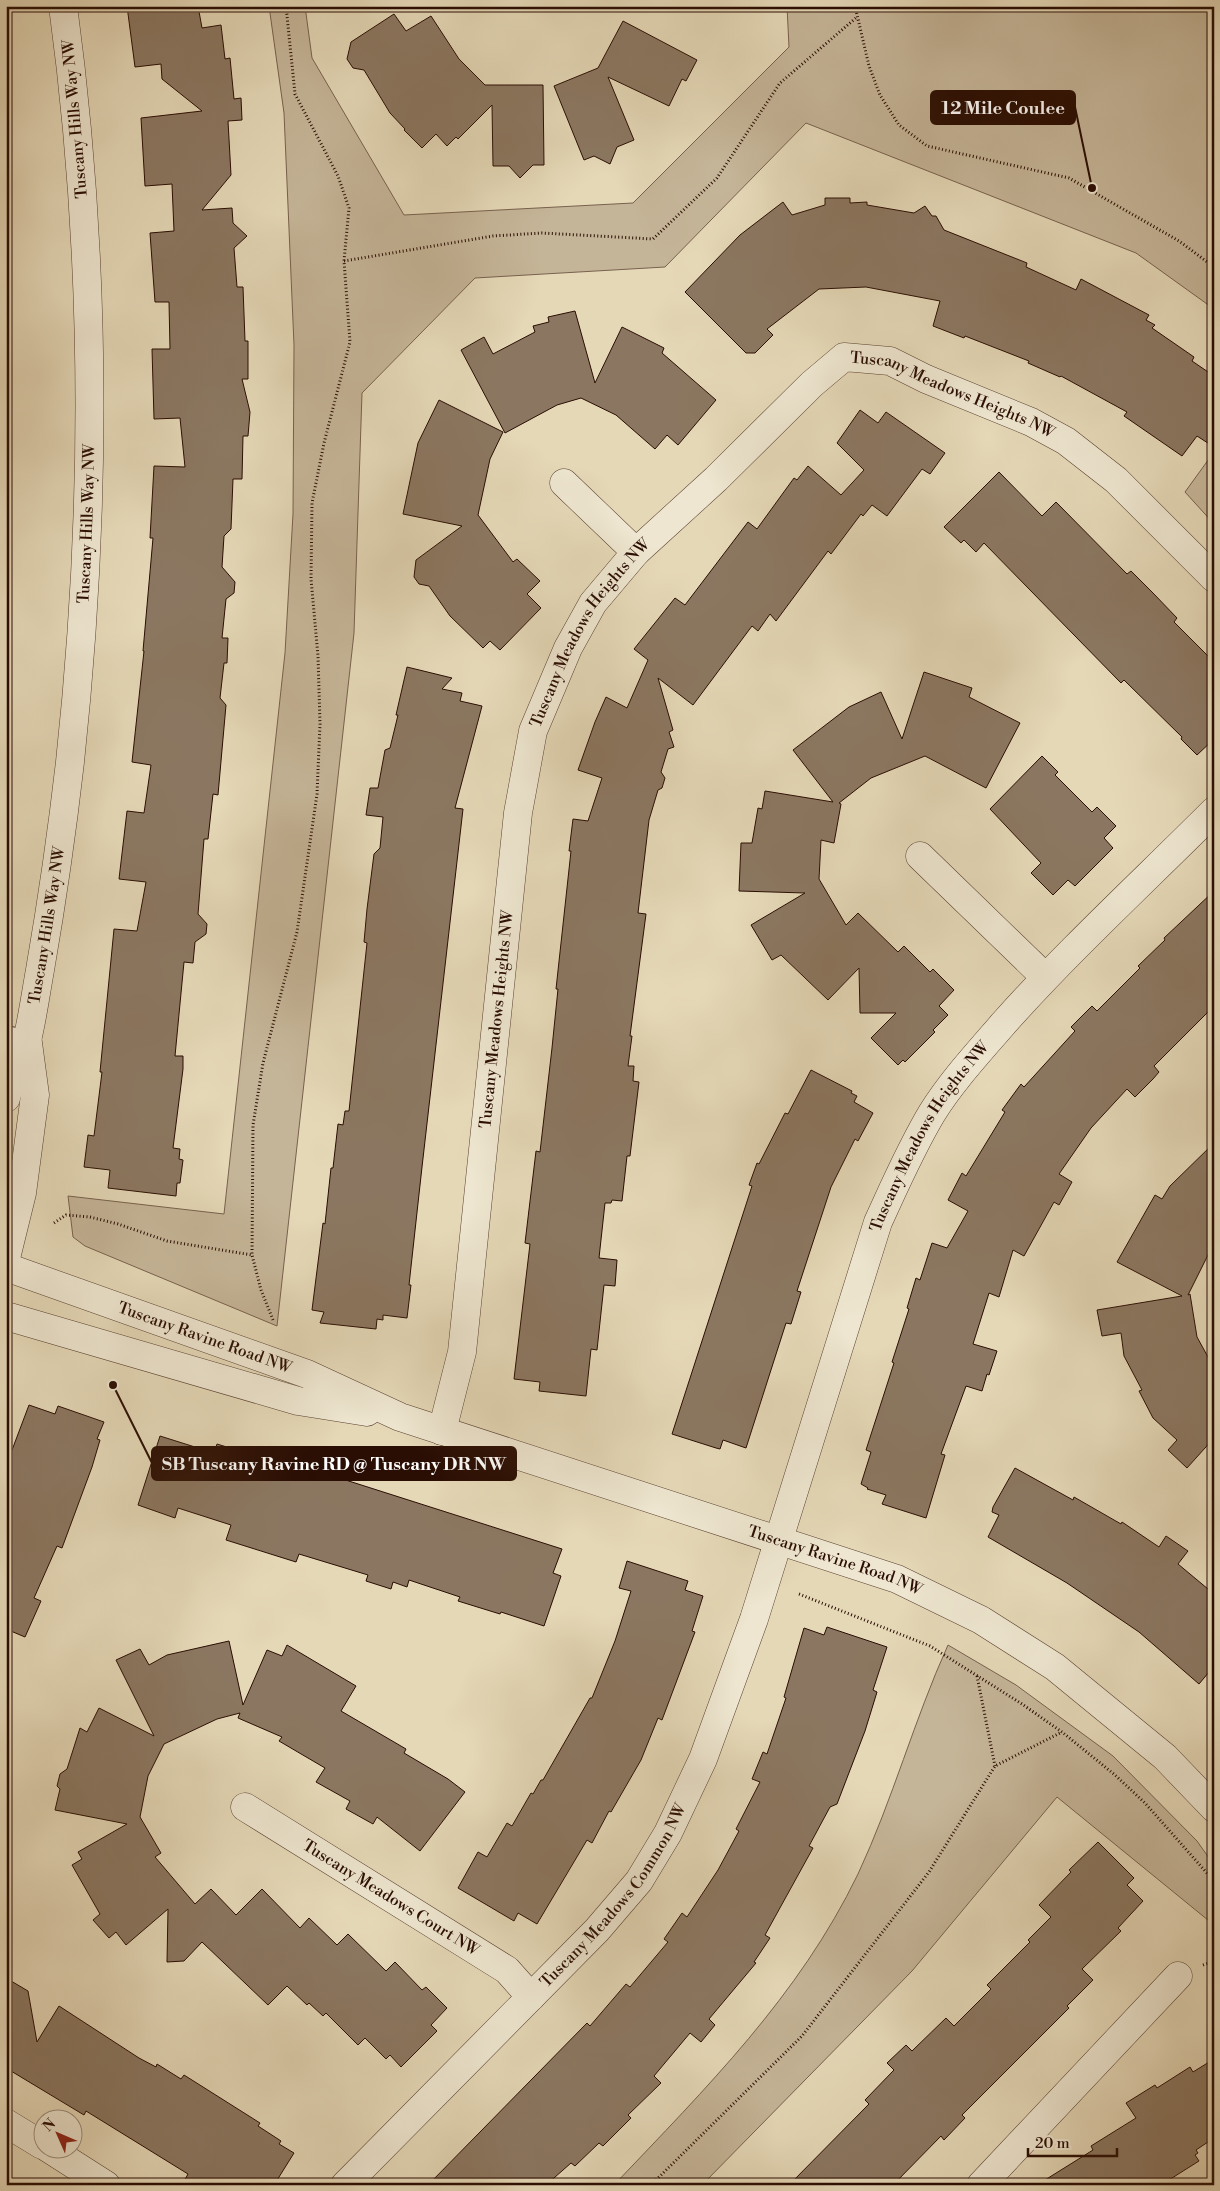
<svg xmlns="http://www.w3.org/2000/svg" width="1220" height="2191" font-family="'Libre Bodoni',serif">
	<style>
		.green { fill: #c5b598; stroke: #78614e }
		.building { fill: #8b7761; stroke: #2a0d03 }
		.lines { fill: none; stroke-linecap: round; stroke-linejoin: round }
		.lane-casing { stroke: #594030; stroke-width: 18 }
		.street-casing { stroke: #594030; stroke-width: 29 }
		.path { stroke: #2a0d03; stroke-width: 3; stroke-dasharray: 1 2.5; stroke-linecap: butt }
		.lane { stroke: #eee6d0; stroke-width: 16 }
		.street { stroke: #eee6d0; stroke-width: 28 }
		.labels { text-anchor: middle; dominant-baseline: central; stroke-width: 4; stroke-linejoin: round; paint-order: stroke }
		.street-label { font-size: 16px; fill: #2a0d03; stroke: #eee6d0 }
		.leader { fill: none; stroke: #2a0d03; stroke-width: 2 }
		.callout-dot { fill: #2a0d03; stroke: #eee6d0; stroke-width: 2 }
		.callout { fill: #2a0d03; stroke: #2a0d03; stroke-width: 2 }
		.callout-label { font-size: 18px; text-anchor: middle; font-weight: bold; fill: #fff }
	</style>
	<rect width="100%" height="100%" fill="#e5d8b7"/>
	<filter id="stains"><feTurbulence type="fractalNoise" baseFrequency=".004" numOctaves="4"/><feColorMatrix values="0 0 0 0 .2 0 0 0 0 .09 0 0 0 0 .02 0 0 0 .5 -.17"/></filter>
	<radialGradient id="worn" r=".72"><stop offset=".6" stop-color="#630" stop-opacity="0"/><stop offset="1" stop-color="#630" stop-opacity=".3"/></radialGradient>
	<g class="green">
		<polygon points="269,6 305,6 312,58 404,215 633,203 789,47 787,6 1214,6 1214,309 1136,253 806,123 665,267 475,278 362,393 354,633 277,1326 85,1246 73,1237 68,1196 224,1214 285,653 293,514 294,345 284,113"/>
		<polygon points="1214,452 1214,524 1185,492"/>
		<path d="M948,1645L1016,1685L1113,1756L1197,1841L1214,1865V1925L1057,1797L912,1971L702,2185H614C706,2088 799,1996 858,1874C893,1799 914,1720 948,1645Z"/>
	</g>
	<g class="building">
		<polygon points="127,6 198,6 202,28 221,25 225,59 230,58 234,99 241,98 242,120 228,121 231,175 202,210 232,208 233,223 247,236 234,248 237,287 243,287 245,341 248,341 248,379 242,379 250,412 248,436 243,436 242,479 233,479 231,529 224,536 222,567 235,582 234,593 226,599 222,638 228,638 227,663 224,663 220,698 226,705 218,795 213,794 208,839 204,839 198,914 207,924 206,934 195,942 193,963 184,962 175,1056 183,1056 183,1069 173,1148 180,1149 179,1159 183,1160 180,1183 177,1183 176,1196 108,1188 110,1170 84,1167 88,1135 94,1136 102,1072 100,1072 114,929 137,931 146,882 119,879 127,811 144,813 151,765 132,762 144,651 143,651 153,538 150,538 154,466 185,467 180,418 154,419 152,349 170,349 169,302 155,302 150,233 174,231 172,184 145,186 141,118 202,111 162,79 161,64 135,67"/>
		<polygon points="394,14 406,31 431,16 459,59 485,85 543,85 544,165 533,165 520,178 509,166 493,166 492,105 458,139 456,137 447,146 436,134 422,148 404,130 405,129 390,113 364,70 353,68 347,59 351,42"/>
		<polygon points="623,21 697,60 686,81 682,79 669,106 608,77 634,140 617,147 610,164 594,156 584,160 554,86 598,68"/>
		<polygon points="825,198 850,198 850,203 867,202 867,205 914,213 925,206 932,216 936,216 944,230 1027,263 1026,267 1076,290 1081,279 1149,315 1146,320 1155,325 1152,328 1194,357 1192,361 1214,376 1214,447 1197,436 1182,456 1124,416 1127,412 1061,376 1060,377 1028,363 1029,361 965,336 964,338 933,326 940,301 866,287 819,289 767,329 773,335 755,353 746,353 685,292 740,235 783,202 792,215 825,205"/>
		<polygon points="575,311 595,383 622,327 664,348 662,353 716,400 678,445 667,435 655,449 616,415 581,398 557,405 505,433 461,350 484,337 493,354 535,332 533,326 549,322 548,317"/>
		<polygon points="439,400 503,432 490,459 478,515 513,562 517,559 540,581 527,594 541,608 500,650 490,641 483,648 450,616 429,586 419,584 414,577 416,560 462,526 403,514 418,443"/>
		<polygon points="860,410 878,423 886,412 945,453 930,474 922,469 887,516 872,505 863,516 861,514 831,554 828,551 776,621 770,614 758,631 752,626 693,705 658,678 673,730 669,732 674,747 668,749 661,772 665,778 662,788 658,790 649,820 638,913 646,914 630,1036 632,1036 628,1066 634,1066 633,1081 639,1082 630,1156 627,1156 622,1201 612,1200 611,1203 605,1203 599,1258 617,1260 615,1286 604,1285 597,1350 591,1349 586,1396 539,1391 540,1382 514,1379 530,1244 525,1243 536,1151 540,1152 552,1048 558,989 556,989 571,851 569,851 573,819 588,821 602,778 578,770 595,722 606,697 627,708 648,660 634,649 675,598 685,605 748,522 757,529 794,478 797,480 808,466 841,495 864,470 837,443"/>
		<polygon points="999,472 1042,516 1056,502 1127,574 1131,571 1153,593 1177,618 1174,622 1214,662 1214,739 1197,755 1181,739 1182,737 1124,680 1121,683 984,543 976,552 964,540 961,543 944,527"/>
		<polygon points="407,667 452,678 442,689 462,693 460,701 482,706 455,808 463,809 422,1167 409,1285 411,1285 407,1318 383,1315 383,1320 377,1319 376,1329 320,1323 324,1312 312,1310 323,1223 325,1224 331,1168 333,1168 338,1124 343,1125 345,1111 349,1111 367,943 364,942 367,909 374,854 380,848 383,817 366,815 370,788 378,788 385,750 390,748 398,715 396,715"/>
		<polygon points="924,672 972,688 969,697 1020,723 986,788 925,756 871,778 839,803 841,804 834,843 821,840 819,879 846,925 858,913 898,952 904,946 930,972 933,969 954,990 939,1006 948,1015 933,1030 935,1032 905,1062 903,1060 898,1065 871,1038 896,1013 860,1013 859,968 828,1000 781,955 772,960 751,925 805,893 739,891 741,843 752,843 758,808 762,809 765,791 833,802 793,750 849,707 881,692 902,739"/>
		<polygon points="1042,756 1058,772 1055,775 1092,812 1097,807 1116,826 1104,838 1113,848 1075,886 1068,880 1053,895 1031,873 1041,863 990,809"/>
		<polygon points="1214,891 1214,1006 1154,1066 1159,1072 1153,1079 1135,1097 1127,1089 1091,1128 1059,1174 1072,1182 1059,1205 1054,1202 1024,1256 1013,1250 999,1297 989,1293 973,1344 997,1351 989,1375 987,1374 982,1391 966,1386 941,1454 945,1455 926,1518 882,1504 886,1495 867,1489 868,1488 861,1484 871,1452 866,1450 894,1363 892,1362 909,1309 907,1308 916,1278 920,1280 932,1243 947,1248 968,1211 948,1200 962,1173 966,1176 1005,1112 1002,1110 1021,1084 1024,1087 1075,1031 1071,1027 1092,1006 1097,1011 1140,968 1138,966 1165,940 1164,938"/>
		<polygon points="811,1070 852,1091 851,1093 857,1096 854,1102 873,1113 858,1141 855,1139 831,1187 797,1291 801,1292 791,1324 786,1323 746,1448 723,1440 720,1449 716,1448 672,1434 752,1186 749,1185 757,1163 759,1164 785,1113 788,1114"/>
		<polygon points="1214,1143 1214,1243 1188,1295 1190,1294 1197,1337 1214,1368 1214,1438 1187,1468 1168,1450 1177,1440 1153,1418 1139,1391 1142,1390 1124,1356 1121,1333 1102,1336 1097,1310 1182,1296 1117,1262 1155,1195 1162,1199 1170,1186"/>
		<polygon points="29,1405 55,1414 58,1406 104,1422 97,1439 100,1440 92,1467 62,1548 57,1546 34,1598 41,1601 25,1637 6,1629 6,1466"/>
		<polygon points="160,1436 214,1453 217,1444 253,1455 254,1452 308,1468 562,1549 553,1573 561,1576 544,1626 501,1612 500,1614 458,1601 460,1597 409,1580 407,1587 393,1582 391,1589 366,1581 368,1575 299,1554 296,1562 226,1540 231,1525 178,1508 175,1518 138,1505"/>
		<polygon points="1015,1468 1073,1500 1074,1497 1121,1524 1122,1522 1159,1547 1166,1536 1188,1551 1178,1564 1214,1594 1214,1666 1199,1684 1139,1632 1067,1583 988,1537 999,1515 992,1512 993,1507"/>
		<polygon points="627,1561 688,1581 685,1590 703,1596 692,1631 695,1632 662,1720 658,1718 641,1760 611,1812 609,1811 592,1843 587,1840 537,1924 518,1913 514,1921 458,1888 478,1852 487,1857 507,1823 512,1826 531,1793 533,1794 541,1780 543,1780 590,1698 592,1698 615,1641 631,1591 619,1588"/>
		<polygon points="827,1627 887,1647 873,1690 877,1692 865,1731 837,1804 830,1807 809,1846 813,1848 765,1935 770,1938 754,1962 756,1963 709,2019 715,2025 701,2042 690,2033 654,2076 661,2083 628,2115 631,2118 603,2146 599,2143 575,2166 571,2163 546,2185 428,2185 587,2023 590,2026 626,1984 630,1987 668,1942 664,1939 682,1913 687,1917 718,1870 739,1831 736,1829 760,1782 752,1779 763,1752 767,1754 786,1698 784,1697 804,1628 824,1635"/>
		<polygon points="229,1641 243,1705 267,1650 282,1656 287,1645 356,1686 341,1711 406,1749 404,1753 448,1779 465,1792 420,1851 377,1817 373,1824 346,1809 350,1801 316,1782 325,1768 279,1741 282,1737 238,1718 240,1713 217,1719 164,1744 148,1776 140,1817 161,1853 155,1857 195,1904 211,1889 236,1915 262,1889 300,1928 309,1918 337,1945 348,1934 386,1971 395,1962 422,1990 426,1987 447,2008 431,2025 437,2031 401,2067 390,2055 386,2059 365,2038 358,2045 326,2013 323,2016 309,2003 307,2005 287,1986 268,2005 202,1942 184,1961 167,1962 168,1909 126,1945 116,1932 109,1938 93,1920 100,1914 72,1865 82,1859 78,1852 127,1824 55,1810 60,1789 57,1786 60,1774 67,1769 80,1728 87,1732 99,1708 154,1736 116,1660 140,1649 149,1665 167,1655"/>
		<polygon points="1098,1842 1134,1878 1127,1885 1143,1901 1118,1928 1121,1931 1082,1969 1093,1980 1067,2006 1069,2008 962,2115 965,2118 944,2140 941,2136 893,2185 789,2185 869,2104 865,2100 894,2070 887,2063 906,2045 912,2051 946,2018 954,2026 991,1989 987,1985 1030,1942 1028,1940 1051,1917 1039,1905 1071,1872 1069,1870"/>
		<polygon points="6,1978 28,1991 37,2042 59,2006 139,2058 156,2067 157,2064 181,2079 184,2075 260,2123 258,2126 281,2141 279,2144 294,2153 274,2185 182,2185 188,2174 86,2111 84,2115 6,2068"/>
		<polygon points="1214,2059 1214,2138 1196,2150 1198,2153 1195,2155 1199,2161 1161,2185 1037,2185 1093,2150 1091,2146 1136,2118 1126,2103 1155,2085 1157,2088 1190,2067 1193,2072"/>
	</g>
	<g class="lines">
		<g class="lane-casing">
			<polyline id="lane" points="6,1034 27,1038"/>
		</g>
		<g class="street-casing">
			<g id="street">
				<polyline points="564,483 636,552"/>
				<polyline points="920,856 1045,977"/>
				<path id="s1" d="M6,1098C11,1077 23,1057 28,1036C33,1014 36,992 40,970C52,901 62,832 70,762C97,511 97,257 63,6"/>
				<polyline points="6,1258 22,1193 35,1095 28,1043"/>
				<path id="s2" d="M6,1267L307,1374L400,1417L897,1579L981,1620L1055,1667L1165,1757L1214,1808"/>
				<polyline points="6,1316 298,1401 367,1412"/>
				<path id="s3" d="M442,1431L462,1352L518,813L533,731L568,648L593,603L636,552L716,479L812,384L844,357L890,361L926,379L1031,422L1066,441L1116,480L1214,578"/>
				<path id="s4" d="M245,1807L507,1970L531,1997"/>
				<polyline points="6,2123 42,2145"/>
				<polyline points="48,2148 106,2185"/>
				<path id="s5" d="M345,2185L597,1930L639,1881L668,1833L703,1759L754,1619L878,1222C895,1185 911,1148 932,1113C952,1081 978,1053 1003,1024C1069,950 1143,882 1214,811"/>
				<polyline points="981,2185 1178,1976"/>
			</g>
		</g>
		<g class="path">
			<polyline points="855,6 869,66 880,95 899,125 927,146 1069,178 1179,241 1214,267"/>
			<polyline points="344,261 493,236 542,233 653,239 717,178 780,83 857,17"/>
			<polyline points="54,1223 66,1215 90,1217 118,1224 167,1241 252,1255"/>
			<polyline points="273,1320 261,1290 252,1255 253,1125 263,1063 297,932 317,794 320,724 318,656 311,579 312,503 324,443 350,342 344,261 349,208 338,176 295,94 286,6"/>
			<polyline points="799,1594 930,1646 1022,1704 1062,1732 1115,1775 1145,1803 1214,1881"/>
			<polyline points="977,1676 995,1766"/>
			<polyline points="1203,1965 1214,1961"/>
			<polyline points="651,2185 802,2036 929,1872 995,1766 1062,1732"/>
		</g>
		<use href="#lane" class="lane"/>
		<use href="#street" class="street"/>
	</g>
	<g class="labels">
		<g class="street-label">
			<text transform="translate(75 119) rotate(-95)">Tuscany Hills Way NW</text>
			<text stroke="none"><textPath href="#s3" startOffset="1316">Tuscany Meadows Heights NW</textPath></text>
			<text stroke="none"><textPath href="#s1" startOffset="582">Tuscany Hills Way NW</textPath></text>
			<text stroke="none"><textPath href="#s3" startOffset="821">Tuscany Meadows Heights NW</textPath></text>
			<text stroke="none"><textPath href="#s1" startOffset="178">Tuscany Hills Way NW</textPath></text>
			<text stroke="none"><textPath href="#s3" startOffset="416">Tuscany Meadows Heights NW</textPath></text>
			<text stroke="none"><textPath href="#s5" startOffset="1226">Tuscany Meadows Heights NW</textPath></text>
			<text stroke="none"><textPath href="#s2" startOffset="211">Tuscany Ravine Road NW</textPath></text>
			<text stroke="none"><textPath href="#s2" startOffset="880">Tuscany Ravine Road NW</textPath></text>
			<text stroke="none"><textPath href="#s5" startOffset="396">Tuscany Meadows Common NW</textPath></text>
			<text stroke="none"><textPath href="#s4" startOffset="172">Tuscany Meadows Court NW</textPath></text>
		</g>
	</g>
	<path class="leader" d="M1092 188L1075 107M113 1385L152 1463"/>
	<g class="callout-dot">
		<circle cx="1092" cy="188" r="5"/>
		<circle cx="113" cy="1385" r="5"/>
	</g>
	<g class="callout">
		<rect x="931" y="91" width="144" height="33" rx="5"/>
		<rect x="152" y="1447" width="364" height="33" rx="5"/>
	</g>
	<g class="callout-label">
		<text x="1003" y="114">12 Mile Coulee</text>
		<text x="334" y="1470">SB Tuscany Ravine RD @ Tuscany DR NW</text>
	</g>
	<rect width="1220" height="2191" fill="none" stroke="#e5d8b7" stroke-width="25"/>
	<rect x="8" y="8" width="1205" height="2176" fill="none" stroke="#2a0d03" stroke-width="2.5"/>
	<rect x="12" y="12" width="1195" height="2166" fill="none" stroke="#2a0d03"/>
	<g transform="translate(58 2134) rotate(315)"><circle r="24" fill="#eee6d0" stroke="#a08f7e"/>
	<path d="M0-4L9 19L0 12L-9 19Z" fill="#8f2418"/>
	<text y="-8" font-size="14" font-weight="bold" text-anchor="middle" fill="#2a0d03">N</text>
	</g>
	<path d="M1028 2148v8h89v-8" fill="none" stroke="#2a0d03" stroke-width="2.5"/>
	<text x="1035" y="2148" font-size="15" fill="#2a0d03" stroke="#eee6d0" stroke-width="4" paint-order="stroke">20 m</text>
	<rect width="100%" height="100%" filter="url(#stains)"/>
	<rect width="100%" height="100%" fill="url(#worn)"/>
</svg>
